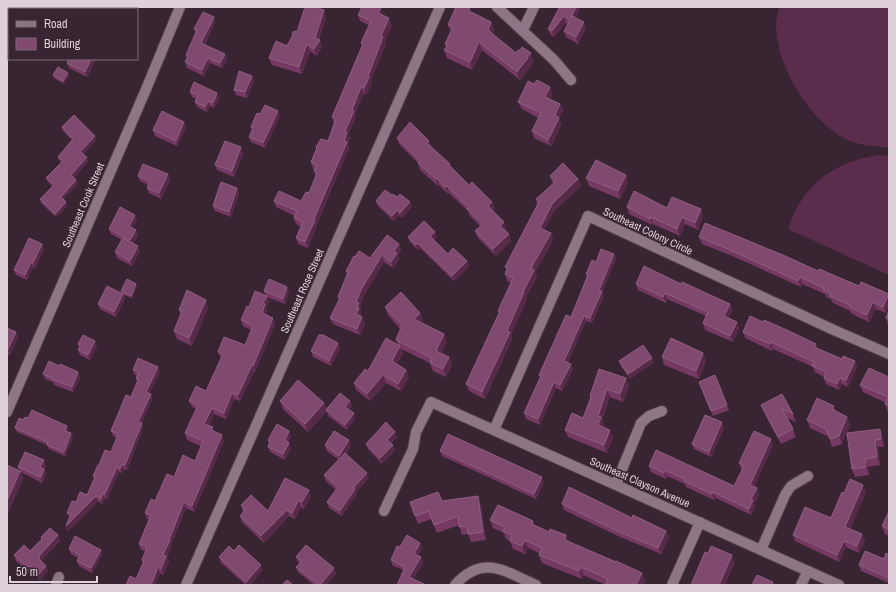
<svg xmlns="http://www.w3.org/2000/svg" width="896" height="592" font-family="'Archivo Narrow',sans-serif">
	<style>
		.grass { fill: #5b2c4c }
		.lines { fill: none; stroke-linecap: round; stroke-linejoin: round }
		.minor-casing { stroke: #51414c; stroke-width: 12 }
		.minor { stroke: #8e7685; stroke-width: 10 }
		.wall { fill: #753963 }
		.shaded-wall { fill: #582a4a }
		.building { fill: #804a70; stroke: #8f5f80 }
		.labels { text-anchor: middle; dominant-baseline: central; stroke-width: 3.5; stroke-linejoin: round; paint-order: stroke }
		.street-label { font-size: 11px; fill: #dfd1da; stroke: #392532 }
	</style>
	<rect width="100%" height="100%" fill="#392532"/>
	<g class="grass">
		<path d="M779,7H889V148C878,146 863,146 853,142C813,127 776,67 776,25C776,19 778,13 779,7Z"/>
		<path d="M879,155L889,156V275L788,229C803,184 833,162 879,155Z"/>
	</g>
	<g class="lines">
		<g class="minor-casing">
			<g id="minor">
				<polyline points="497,7 554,60 571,80"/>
				<polyline points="523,30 534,7"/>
				<polyline points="7,412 147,87 180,7"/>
				<polyline points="494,430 588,216 836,331 889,354"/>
				<polyline points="616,484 641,423 649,416 662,411"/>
				<polyline points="384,511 413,449 416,432 431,402 839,585"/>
				<polyline points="761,550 785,495 791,486 808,476"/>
				<polyline points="56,585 59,577"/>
				<polyline points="186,585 440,7"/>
				<path d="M455,585C483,554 504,571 536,585"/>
				<polyline points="672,585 700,522"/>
				<polyline points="801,585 808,571"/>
			</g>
		</g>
		<use href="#minor" class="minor"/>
	</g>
	<g class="wall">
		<polygon points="63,7 109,7 110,9 64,9"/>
		<polygon points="559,7 576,18 586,28 578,44 566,37 564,31 568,24 566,23 554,37 551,35 548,29"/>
		<polygon points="471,12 491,22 494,30 492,34 516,53 534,61 531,65 531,66 520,80 482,50 472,70 447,58 444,50 446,48 445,44 451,32 448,25"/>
		<polygon points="383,14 382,15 392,25 385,40 386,43 371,80 372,83 366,95 364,93 355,114 356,117 348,135 350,138 348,144 349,148 317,224 317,226 308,248 298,244 296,238 301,227 296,224 294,218 295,216 276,207 274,201 301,201 309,193 316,177 314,171 315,169 313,169 311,162 316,149 316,147 328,141 334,124 332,117 362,46 361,43 369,25 360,21 358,15"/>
		<polygon points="214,17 215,22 205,45 227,59 222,68 210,63 204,76 187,68 185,62 187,59 186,55 196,33 194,29"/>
		<polygon points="326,17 319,40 322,47 317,56 310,51 302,74 272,65 269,58 287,46 293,36 292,34"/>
		<polygon points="96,59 87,77 69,68 67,63"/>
		<polygon points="68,73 69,76 64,84 54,78 53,75"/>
		<polygon points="252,76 254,81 247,98 236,95 234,90"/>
		<polygon points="534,84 550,87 552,94 550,99 560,104 563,111 559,118 561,125 551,146 534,138 532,131 538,118 521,108 518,102"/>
		<polygon points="190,92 219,98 214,108 210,106 207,112 197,107 195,102 196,99 192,97"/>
		<polygon points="260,114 280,116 265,148 251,142 249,137 252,131 251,127"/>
		<polygon points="62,127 96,140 83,154 88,161 74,178 76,180 78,184 63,199 67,206 56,217 41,203 40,199 53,187 48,182 46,178 61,162 59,160 58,157 72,140 63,131"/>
		<polygon points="186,127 177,146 155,136 153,130"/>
		<polygon points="397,138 429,141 431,147 469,185 492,202 495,209 493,211 506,229 505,230 509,234 511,241 496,256 478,238 475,231 480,226 470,216 468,211 449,193 448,194 439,185 438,186 420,170 418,163 399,144"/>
		<polygon points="243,153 234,177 217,170 215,165"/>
		<polygon points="168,174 170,180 161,199 149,193 147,188 148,185 140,181 138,176"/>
		<polygon points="550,176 578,179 581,186 554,211 544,230 551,233 553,240 535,272 537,277 526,297 527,299 511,335 512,339 485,399 469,391 466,384 499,313 498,311 511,283 507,281 505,274 506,270 505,267 537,205 536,199 553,184"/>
		<polygon points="586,178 628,183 620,199 589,186"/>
		<polygon points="239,193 231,217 215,211 213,206"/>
		<polygon points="392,195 397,197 412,207 402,218 399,215 394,221 378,206 376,201"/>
		<polygon points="627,207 701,209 703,216 698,230 685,224 680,236 653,224 652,225 629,214"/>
		<polygon points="137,220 132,228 136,230 138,235 133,243 140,251 132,266 117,258 115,252 122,240 111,234 109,229"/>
		<polygon points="408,237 437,237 434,240 448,254 467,261 469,266 454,281 420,248 418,250 410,242"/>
		<polygon points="699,237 818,271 859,286 889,294 886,313 876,309 869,322 852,314 850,311 833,303 831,299 826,297 825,294 802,284 801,287 730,255 702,244"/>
		<polygon points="42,244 44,249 35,269 33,267 27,280 16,275 14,270"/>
		<polygon points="399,244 401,250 398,255 399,260 393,268 384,262 363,297 360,306 361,310 360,312 361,314 361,316 362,317 365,324 360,335 333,324 330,318 339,300 338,297 347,274 346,271 355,257 370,258"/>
		<polygon points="614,254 616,259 602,292 604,296 592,323 586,321 568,362 573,369 562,391 556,388 540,425 526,419 524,413 540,377 539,375 571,317 587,277 586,274 596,262"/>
		<polygon points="636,284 681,284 730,304 732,310 729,318 737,322 739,328 733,342 705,330 703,323 706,316 667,299 666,303 638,290"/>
		<polygon points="137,286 132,298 124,295 125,299 116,317 100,309 98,304 121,293 121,291"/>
		<polygon points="264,291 289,292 285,304 267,297 269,302 266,307 267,310 266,314 275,324 255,372 254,372 240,401 234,399 226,419 214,414 209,426 224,441 194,512 186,508 171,545 172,546 167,557 169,562 163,575 160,573 155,585 126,585 136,579 143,563 142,560 146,551 141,550 139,544 149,519 147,519 145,513 174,477 195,461 201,446 187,440 185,433 196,409 192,407 189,401 206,391 221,358 218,352 245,345 251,330 243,326 241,320 249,307 266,295"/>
		<polygon points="385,307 420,313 423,321 421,322 444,334 447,342 441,354 449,357 452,365 446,377 433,371 430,363 401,349 403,353 397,364 406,370 409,377 401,391 386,383 370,401 356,390 354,383 398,345 396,340 400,329 388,315"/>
		<polygon points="208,308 192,346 177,339 174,331 181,315 179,310"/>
		<polygon points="889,310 889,325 888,325 886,318"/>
		<polygon points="763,322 816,344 817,348 842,359 855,361 857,367 848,387 842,384 839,390 826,384 824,378 824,377 815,372 813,367 773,349 772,351 745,338 743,332"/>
		<polygon points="7,328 16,332 18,337 10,355 8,354 7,356"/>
		<polygon points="78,344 97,346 90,360 80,355 78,350 80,347"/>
		<polygon points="340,349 331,366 313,357 311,351"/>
		<polygon points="703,353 706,361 699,379 664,365 662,357"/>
		<polygon points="652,358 653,363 630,379 621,366 619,361"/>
		<polygon points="59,366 78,372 80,378 73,392 54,385 53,382 45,379 43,374"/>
		<polygon points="133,370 160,372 149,393 151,394 152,399 142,423 143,428 127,470 124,469 122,473 119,472 107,499 105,498 102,504 98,501 68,531 66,526 70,518 67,513 76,502 87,495 94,480 93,476 99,465 111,452 117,438 113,436 111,431 131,397 137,382 136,378 137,376 134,374"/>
		<polygon points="715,375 729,410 713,416 699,382"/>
		<polygon points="889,377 889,412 888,412 885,404 886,403 863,392 860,385"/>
		<polygon points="626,378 629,386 623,402 610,397 602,420 604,425 603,427 613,438 607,453 568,437 565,430 583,418 591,399 590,396"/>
		<polygon points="782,394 793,414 796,422 787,418 793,429 796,437 781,444 764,412 761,405"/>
		<polygon points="280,401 324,403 327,410 350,401 352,406 349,410 355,419 347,430 328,416 327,411 308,432 283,409"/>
		<polygon points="834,406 835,410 847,417 850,425 842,444 832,447 829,437 810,428 807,420"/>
		<polygon points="28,418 67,426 68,430 67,432 71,433 73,437 65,456 49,449 47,445 17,432 15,428 23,420"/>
		<polygon points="724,428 711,457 694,449 692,444"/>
		<polygon points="289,431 291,437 288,442 289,443 291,448 285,460 270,452 268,447 269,443 268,440"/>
		<polygon points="847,433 883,437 884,447 878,447 880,465 868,467 869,475 855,477 852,469"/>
		<polygon points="397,437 391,443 395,450 382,464 368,449 366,444"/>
		<polygon points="325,445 351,445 346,454 369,478 356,492 357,494 342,516 329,508 327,502 336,490 326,481 324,475 339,460 327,451"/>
		<polygon points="773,445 754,487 759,494 754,504 755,506 751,515 716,498 714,500 686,487 685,484 667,476 666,479 651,472 649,466 734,486 742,470 741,469 739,463"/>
		<polygon points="440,451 544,482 536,499 442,456"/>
		<polygon points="7,465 20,471 18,467 46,466 44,469 46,474 42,483 21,472 23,479 7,515"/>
		<polygon points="866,492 850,529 862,534 865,541 859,553 846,547 839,562 795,541 793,535 831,518 844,493"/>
		<polygon points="311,497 304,509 301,507 295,519 289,516 264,543 242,522 240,516 243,512 241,505 268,511"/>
		<polygon points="442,501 481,504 486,540 471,542 468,534 462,535 459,525 437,533 431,519 418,524 410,502"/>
		<polygon points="562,504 632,518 666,531 669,538 661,554 618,536 564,510"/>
		<polygon points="889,511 889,536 885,534 882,526"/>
		<polygon points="490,520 535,526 549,532 566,535 568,541 642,573 645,581 643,585 606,585 583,575 582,579 542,563 539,555 539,553 528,548 525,554 513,549 510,541 506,539 504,533 493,528"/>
		<polygon points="58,535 60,541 41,561 48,571 40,580 31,571 29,573 16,561 14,555 30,551 42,539 41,537"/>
		<polygon points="420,543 422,548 418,556 423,563 413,579 424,584 424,585 397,585 404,570 393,566 391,560 400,547"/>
		<polygon points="69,549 102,555 92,573 79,566 77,561 78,558 71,554"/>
		<polygon points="234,551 263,570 250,585 246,585 221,563 219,557"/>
		<polygon points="889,555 889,583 861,571 859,565 884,559"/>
		<polygon points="296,557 336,573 326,585 314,585 298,572 296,567 300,563 298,562"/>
	</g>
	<g class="shaded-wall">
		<polygon points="106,7 109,7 110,9 105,9"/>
		<polygon points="576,7 581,7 573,24 571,18"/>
		<polygon points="381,8 383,14 380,20 378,13"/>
		<polygon points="324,10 326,17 318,42 320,40 322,47 317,56 314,49 315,38"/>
		<polygon points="564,16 566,23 554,37 552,31"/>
		<polygon points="214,17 215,22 203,48 201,43"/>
		<polygon points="389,18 392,25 385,40 386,43 371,80 372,83 366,95 364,88 368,76 381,36"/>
		<polygon points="491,22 494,30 490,38 488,30"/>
		<polygon points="584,22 586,28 578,44 576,37"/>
		<polygon points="479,42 482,50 472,70 470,62"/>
		<polygon points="307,44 310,51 302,74 299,67"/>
		<polygon points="531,53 534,61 531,65 531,66 520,80 517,72"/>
		<polygon points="225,54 227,59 222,68 220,63"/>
		<polygon points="208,58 210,63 204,76 202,70"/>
		<polygon points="91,59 96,59 87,77 85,72"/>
		<polygon points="68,73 69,76 64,84 63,81"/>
		<polygon points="252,76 254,81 247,98 245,92"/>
		<polygon points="361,87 364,93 355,114 356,117 348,135 350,138 348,144 349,148 317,224 317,226 308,248 305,242 344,141 345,131 352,110"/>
		<polygon points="550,87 552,94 547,103 545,97"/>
		<polygon points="217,93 219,98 214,108 213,103"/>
		<polygon points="208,101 210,106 207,112 205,107"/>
		<polygon points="560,104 563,111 559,118 561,125 551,146 548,140 555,115"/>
		<polygon points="278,111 280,116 265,148 263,143"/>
		<polygon points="184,122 186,127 177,146 176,141"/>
		<polygon points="95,136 96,140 81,155 80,152"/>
		<polygon points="429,141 432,148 427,143"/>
		<polygon points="241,147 243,153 234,177 232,171"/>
		<polygon points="87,157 88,161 72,179 71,175"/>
		<polygon points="168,174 170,180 161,199 159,193"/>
		<polygon points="626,175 628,183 620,199 618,191"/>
		<polygon points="437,178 439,185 438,186 436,179"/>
		<polygon points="578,179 581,186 554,211 542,235 540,228 552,204"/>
		<polygon points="76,180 78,184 62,201 61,197"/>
		<polygon points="447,186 449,193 448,194 445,187"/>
		<polygon points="237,188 239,193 231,217 229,212"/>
		<polygon points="66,202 67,206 56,217 55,214"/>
		<polygon points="410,202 412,207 402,218 400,213"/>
		<polygon points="492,202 495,209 491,213 488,206"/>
		<polygon points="701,209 703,216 698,230 695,223"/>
		<polygon points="397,210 399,215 394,221 392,216"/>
		<polygon points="135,215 137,220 131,231 129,226"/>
		<polygon points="651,217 653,224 652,225 650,219"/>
		<polygon points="682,217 685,224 680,236 677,229"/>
		<polygon points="504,222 506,229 503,232 500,226"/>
		<polygon points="136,230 138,235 132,246 130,240"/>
		<polygon points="435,232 437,237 432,242 430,236"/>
		<polygon points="551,233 553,240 535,272 537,277 526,297 527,299 511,335 512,339 485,399 482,392 523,292 531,268"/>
		<polygon points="509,234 511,241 496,256 493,249"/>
		<polygon points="418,243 420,248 418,250 416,245"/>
		<polygon points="42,244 44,249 35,269 33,263"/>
		<polygon points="399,244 401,250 398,255 399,260 393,268 391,262 394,251"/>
		<polygon points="138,246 140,251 132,266 130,261"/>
		<polygon points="614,254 616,259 602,292 604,296 592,323 590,318 599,290"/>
		<polygon points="382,255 384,262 363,297 360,306 361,310 360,312 361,314 359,321 356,314 356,302 361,290"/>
		<polygon points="467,261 469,266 454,281 452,276"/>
		<polygon points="31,262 33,267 27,280 25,275"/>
		<polygon points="800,277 802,284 801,287 798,281"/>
		<polygon points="136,284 137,286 132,298 131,296"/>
		<polygon points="287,287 289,292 285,304 283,299"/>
		<polygon points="665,293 667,299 666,303 663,297"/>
		<polygon points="123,294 125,299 116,317 114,312"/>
		<polygon points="889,294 889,306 886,313 883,307"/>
		<polygon points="267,296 269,302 266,307 267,310 264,319 262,313 263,303"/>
		<polygon points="206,300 208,308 192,346 189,338"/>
		<polygon points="873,302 876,309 869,322 867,315"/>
		<polygon points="730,304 732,310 727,323 724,316"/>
		<polygon points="420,313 423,321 417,327 414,319"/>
		<polygon points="584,316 586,321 566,366 564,361"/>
		<polygon points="362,317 365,324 360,335 357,329"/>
		<polygon points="273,318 275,324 255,372 253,366"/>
		<polygon points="737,322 739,328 733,342 730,336"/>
		<polygon points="16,332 18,337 10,355 8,349"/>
		<polygon points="444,334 447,342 439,359 436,351"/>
		<polygon points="95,341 97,346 90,360 88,355"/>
		<polygon points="771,342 773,349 772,351 770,344"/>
		<polygon points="338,343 340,349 331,366 329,361"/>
		<polygon points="400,346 403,353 394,368 392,361"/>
		<polygon points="703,353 706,361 699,379 696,371"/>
		<polygon points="449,357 452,365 446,377 443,369"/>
		<polygon points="652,358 653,363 630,379 628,374"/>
		<polygon points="855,361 857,367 848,387 846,380"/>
		<polygon points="571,364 573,369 562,391 560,385"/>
		<polygon points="252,365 254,372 240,401 238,395"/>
		<polygon points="158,367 160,372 148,396 146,392"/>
		<polygon points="406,370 409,377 401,391 398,384"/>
		<polygon points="78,372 80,378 73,392 72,387"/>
		<polygon points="383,375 386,383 370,401 367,394"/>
		<polygon points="626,378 629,386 623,402 620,394"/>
		<polygon points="840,378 842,384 839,390 837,384"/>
		<polygon points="554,382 556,388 540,425 538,419"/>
		<polygon points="607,389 610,397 602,420 604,425 601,433 598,425 598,416"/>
		<polygon points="232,393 234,399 226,419 224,413"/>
		<polygon points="151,394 152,399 142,423 143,428 127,470 125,465 138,422"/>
		<polygon points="350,401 352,406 347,412 345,407"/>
		<polygon points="324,403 327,411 308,432 305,424"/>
		<polygon points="212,408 214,414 207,430 204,424"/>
		<polygon points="354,413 355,419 347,430 345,425"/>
		<polygon points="847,417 850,425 842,444 839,436"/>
		<polygon points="722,422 724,428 711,457 709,452"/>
		<polygon points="67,426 68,430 66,435 65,431"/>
		<polygon points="880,429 883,437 884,447 881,439"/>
		<polygon points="610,430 613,438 607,453 604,445"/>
		<polygon points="289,431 291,437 287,446 285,440"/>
		<polygon points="395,432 397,437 389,445 387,440"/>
		<polygon points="71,433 73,437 65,456 64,452"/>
		<polygon points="222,435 224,441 194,512 192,506"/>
		<polygon points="771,439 773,445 752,491 750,485"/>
		<polygon points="349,440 351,445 341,462 339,456"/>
		<polygon points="875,440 878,447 880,465 877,457"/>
		<polygon points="289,443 291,448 285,460 283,454"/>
		<polygon points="393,445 395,450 382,464 380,458"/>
		<polygon points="865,459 868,467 869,475 866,467"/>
		<polygon points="44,460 46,466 42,473 40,467"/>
		<polygon points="122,464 124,469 122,473 120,469"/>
		<polygon points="117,467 119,472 107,499 105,494"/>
		<polygon points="44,469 46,474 42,483 41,477"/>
		<polygon points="665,470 667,476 666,479 664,473"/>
		<polygon points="20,471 23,479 7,515 7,501"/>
		<polygon points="367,473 369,478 356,492 357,494 342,516 340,511 354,487"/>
		<polygon points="542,477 544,482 536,499 534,494"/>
		<polygon points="863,485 866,492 848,533 845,527"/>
		<polygon points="757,488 759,494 754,504 755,506 751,515 749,509 751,499"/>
		<polygon points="309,490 311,497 304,509 302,502"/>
		<polygon points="713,492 716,498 714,500 712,494"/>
		<polygon points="103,493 105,498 102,504 101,499"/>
		<polygon points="96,496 98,501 68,531 66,526"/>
		<polygon points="478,496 481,504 486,540 483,532"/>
		<polygon points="299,500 301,507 295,519 292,513"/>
		<polygon points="184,502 186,508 171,545 172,546 167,557 169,562 163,575 161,569 163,555 169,540"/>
		<polygon points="287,510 289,516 264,543 261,536"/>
		<polygon points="533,521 536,528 532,524"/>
		<polygon points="666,531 669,538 661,554 658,548"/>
		<polygon points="862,534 865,541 859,553 857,546"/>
		<polygon points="58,535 60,541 41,561 42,562 38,558 39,556"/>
		<polygon points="566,535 569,543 565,540"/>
		<polygon points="525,540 528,548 525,554 522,546"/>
		<polygon points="844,541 846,547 839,562 837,555"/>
		<polygon points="420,543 422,548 416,559 414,554"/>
		<polygon points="101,550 102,555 92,573 91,568"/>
		<polygon points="732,555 735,563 725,585 719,585"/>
		<polygon points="421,557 423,563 411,582 409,577"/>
		<polygon points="261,565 263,570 250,585 247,585 246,582"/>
		<polygon points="29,566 31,571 29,573 27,567"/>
		<polygon points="46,566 48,571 40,580 38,575"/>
		<polygon points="158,567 160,573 155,585 151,585"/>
		<polygon points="581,567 583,575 582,579 579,571"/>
		<polygon points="334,568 336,573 326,585 320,585"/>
		<polygon points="642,573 645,581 643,585 636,585"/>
	</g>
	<g class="building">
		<polygon points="73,7 106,7 105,9 77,9"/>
		<polygon points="305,7 315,7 324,10 315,38 320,40 314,49 307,44 299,67 269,58 276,41 287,46 293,35 292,34 294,31 297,32"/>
		<polygon points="362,7 379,7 381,8 378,13 389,18 381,36 383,37 368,76 369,77 364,88 361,87 352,110 354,111 345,131 347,132 344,141 347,142 314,219 315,220 305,242 296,238 303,222 294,218 297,211 274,201 279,191 301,201 306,192 309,193 317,173 314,171 317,165 311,162 317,148 316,147 321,139 328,141 336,119 332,117 363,44 361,43 371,21 358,15"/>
		<polygon points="456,7 465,7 470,9 469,11 491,22 488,30 516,53 518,50 519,51 522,47 531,53 527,58 528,58 517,72 479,42 470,62 444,50 447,46 445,44 453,27 448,25"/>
		<polygon points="560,7 576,7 571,18 572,16 584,22 576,37 564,31 570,20 564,16 552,31 548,29"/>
		<polygon points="203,12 214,17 201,43 225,54 220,63 208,58 202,70 185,62 188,56 186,55 197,30 194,29"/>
		<polygon points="69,59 91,59 85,72 67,63"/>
		<polygon points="58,67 68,73 63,81 53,75"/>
		<polygon points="239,71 252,76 245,92 234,90"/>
		<polygon points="537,80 550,87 545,97 560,104 555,115 559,118 548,140 532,131 541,113 518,102 528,81 534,84"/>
		<polygon points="194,82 217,93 213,103 208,101 205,107 195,102 198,95 190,92"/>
		<polygon points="265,105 278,111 263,143 249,137 253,128 251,127 257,113 260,114"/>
		<polygon points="162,111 184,122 176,141 153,130"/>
		<polygon points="74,115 95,136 80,152 87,157 71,175 76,180 61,197 66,202 55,214 40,199 54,185 46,178 63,161 58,157 73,139 62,127"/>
		<polygon points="410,122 429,141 427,143 450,164 449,165 469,185 472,182 492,202 488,206 504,222 500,226 509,234 493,249 475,231 483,224 467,209 469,208 447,186 445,187 437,178 436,179 418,163 420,161 397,138"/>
		<polygon points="225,141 241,147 232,171 215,165"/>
		<polygon points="596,160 626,175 618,191 586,178"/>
		<polygon points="563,163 578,179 552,204 540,228 551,233 531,268 534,270 523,292 524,292 507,331 510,332 482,392 466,384 500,311 498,311 513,278 505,274 508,268 505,267 539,202 536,199 555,182 550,176"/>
		<polygon points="143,164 168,174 159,193 147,188 150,181 138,176"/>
		<polygon points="221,182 237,188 229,212 213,206"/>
		<polygon points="385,190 392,195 393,194 397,197 400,194 410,202 400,213 397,210 392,216 376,201"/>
		<polygon points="634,191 667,208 672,197 701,209 695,223 682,217 677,229 651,217 650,219 627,207"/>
		<polygon points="120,207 135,215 129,226 136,230 130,240 109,229"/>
		<polygon points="424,221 435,232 430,236 448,254 453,248 467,261 452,276 418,243 416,245 408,237"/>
		<polygon points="705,223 783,255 818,271 819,269 859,286 861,282 889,294 883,307 873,302 867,315 849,307 850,305 830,296 831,293 823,290 824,288 800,277 798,281 728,249 699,237"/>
		<polygon points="387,235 399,244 394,251 397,253 391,262 382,255 361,290 356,302 359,303 357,307 359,308 356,314 362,317 357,329 330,318 340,298 338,297 348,272 346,271 354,256 355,257 359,251 370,258"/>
		<polygon points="29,238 42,244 33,263 31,262 25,275 14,270"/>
		<polygon points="123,238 138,246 130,261 115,252"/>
		<polygon points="601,249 614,254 599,290 602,291 590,318 584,316 564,361 571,364 560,385 554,382 538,419 524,413 541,376 539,375 566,315 571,317 588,275 586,274 592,260 596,262"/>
		<polygon points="644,266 681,284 682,282 730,304 724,316 737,322 730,336 703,323 708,312 665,293 663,297 636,284"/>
		<polygon points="127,279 136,284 131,296 121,291"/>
		<polygon points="269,279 287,287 283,299 264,291"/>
		<polygon points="107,286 123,294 114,312 98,304"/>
		<polygon points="187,290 206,300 189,338 174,331 182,311 179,310"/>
		<polygon points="255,291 267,296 263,303 265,304 262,313 273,318 253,366 252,365 238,395 232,393 224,413 212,408 204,424 213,427 211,430 222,435 192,506 184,502 169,540 170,540 163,555 166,556 161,569 158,567 151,585 126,585 130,576 136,579 144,561 142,560 147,547 139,544 151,515 145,513 151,499 155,501 167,474 174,477 183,455 195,461 203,441 185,433 198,405 189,401 196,386 206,391 223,354 218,352 224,337 245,345 253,326 241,320 247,306 249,307"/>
		<polygon points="401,292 420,313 414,319 444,334 436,351 449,357 443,369 430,363 432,358 396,340 402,325 385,307"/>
		<polygon points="889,310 889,319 886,318"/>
		<polygon points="750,316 763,322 764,320 787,330 816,344 814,347 842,359 843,356 855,361 846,380 840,378 837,384 824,378 826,372 812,366 814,362 771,342 770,344 743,332"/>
		<polygon points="7,328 16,332 8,349 7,349"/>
		<polygon points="83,335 95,341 88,355 78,350 80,345 78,344"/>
		<polygon points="319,335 323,335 338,343 329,361 311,351"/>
		<polygon points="386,338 400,346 392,361 406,370 398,384 383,375 367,394 354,383 365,369 368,371"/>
		<polygon points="671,338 703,353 696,371 662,357"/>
		<polygon points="643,345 652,358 628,374 619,361"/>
		<polygon points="138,358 158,367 146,392 151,394 138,422 142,423 125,465 122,464 120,469 117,467 105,494 103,493 101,499 96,496 66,526 71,514 67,513 72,501 76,502 80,492 87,495 95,477 93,476 98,465 99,465 105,450 111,452 118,434 111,431 126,395 131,397 138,380 136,378 139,372 133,370"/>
		<polygon points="49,361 59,366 60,364 78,372 72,387 52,379 52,378 43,374"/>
		<polygon points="869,368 889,377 889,406 885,404 888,397 860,385"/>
		<polygon points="599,369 626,378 620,394 607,389 598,416 601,417 598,425 610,430 604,445 565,430 572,413 583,418 591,397 590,396"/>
		<polygon points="715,375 727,405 711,411 699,382"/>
		<polygon points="298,380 324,403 305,424 280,401"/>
		<polygon points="340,393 350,401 345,407 354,413 345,425 326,410"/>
		<polygon points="782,394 793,414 782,409 793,429 778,437 761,405"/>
		<polygon points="817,398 834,406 832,409 847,417 839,436 830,439 826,429 807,420"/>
		<polygon points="32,410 67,426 65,431 71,433 64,452 47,445 48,442 15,428 19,418 23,420 25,417 28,418"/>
		<polygon points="705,415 722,422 709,452 692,444"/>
		<polygon points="386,422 395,432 387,440 393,445 380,458 366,444"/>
		<polygon points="277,424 289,431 285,440 289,443 283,454 268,447 270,441 268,440"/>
		<polygon points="880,429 881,439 875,440 877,457 865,459 866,467 852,469 847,433"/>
		<polygon points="334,431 349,440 339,456 325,445"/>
		<polygon points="754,431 771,439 750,485 757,488 751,499 753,500 749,509 713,492 712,494 684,481 685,479 665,470 664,473 649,466 656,450 734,486 744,466 739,463"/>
		<polygon points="448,434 542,477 534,494 440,451"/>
		<polygon points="25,452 44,460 40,467 44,469 41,477 18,467"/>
		<polygon points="345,453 367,473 354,487 355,489 340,511 327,502 338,487 324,475"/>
		<polygon points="7,465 20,471 7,501"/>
		<polygon points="285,478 309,490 302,502 299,500 292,513 287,510 261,536 240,516 245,510 241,505 251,495 268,511"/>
		<polygon points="850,479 863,485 845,527 862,534 857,546 844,541 837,555 793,535 805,507 831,518 842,492 844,493"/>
		<polygon points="569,487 632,518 633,515 666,531 658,548 615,530 562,504"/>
		<polygon points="438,492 442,501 478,496 483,532 468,534 467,526 459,527 458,516 434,525 429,511 415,516 410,502"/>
		<polygon points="498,505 533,521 532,524 549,532 550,529 566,535 565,540 616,562 616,561 642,573 636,585 610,585 606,583 608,579 581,567 579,571 539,555 542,548 525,540 522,546 510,541 512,535 503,531 505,527 490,520"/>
		<polygon points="889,511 889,529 882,526"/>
		<polygon points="50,528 58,535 39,556 40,557 38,558 46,566 38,575 29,566 27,567 14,555 24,545 30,551 42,539 41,537"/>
		<polygon points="407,535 420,543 414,554 421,557 409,577 424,584 423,585 397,585 405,567 391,560 397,546 400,547"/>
		<polygon points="75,536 101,550 91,568 77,561 80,555 69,549"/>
		<polygon points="239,545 261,565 246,582 219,557 229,546 234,551"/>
		<polygon points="306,545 334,568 320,585 319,585 296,567 302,561 296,557"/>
		<polygon points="711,546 732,555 719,585 691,585 705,552 708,553"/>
		<polygon points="865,551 884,559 886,553 889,555 889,578 859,565"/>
		<polygon points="757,575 773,582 772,585 752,585"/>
		<polygon points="287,580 293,585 282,585"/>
	</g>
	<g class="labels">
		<g class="street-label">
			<text transform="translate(83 205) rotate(-67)">Southeast Cook Street</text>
			<text transform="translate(648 231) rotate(25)">Southeast Colony Circle</text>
			<text transform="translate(302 291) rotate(-66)">Southeast Rose Street</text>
			<text transform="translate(640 482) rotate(24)">Southeast Clayson Avenue</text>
		</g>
	</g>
	<rect width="896" height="592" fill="none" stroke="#dfd1da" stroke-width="16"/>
	<rect x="8" y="8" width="130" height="52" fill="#392532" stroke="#7b6a75"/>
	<rect x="16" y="21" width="20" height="6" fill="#8e7685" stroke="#7b6a75"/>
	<text x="44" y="28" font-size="12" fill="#dfd1da">Road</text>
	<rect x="16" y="38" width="20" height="12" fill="#804a70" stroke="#7b6a75"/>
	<text x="44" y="48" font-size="12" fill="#dfd1da">Building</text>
	<path d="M10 576v6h87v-6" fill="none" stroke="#dfd1da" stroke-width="2"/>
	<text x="16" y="576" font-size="12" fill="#dfd1da" stroke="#392532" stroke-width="3" paint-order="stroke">50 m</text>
</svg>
